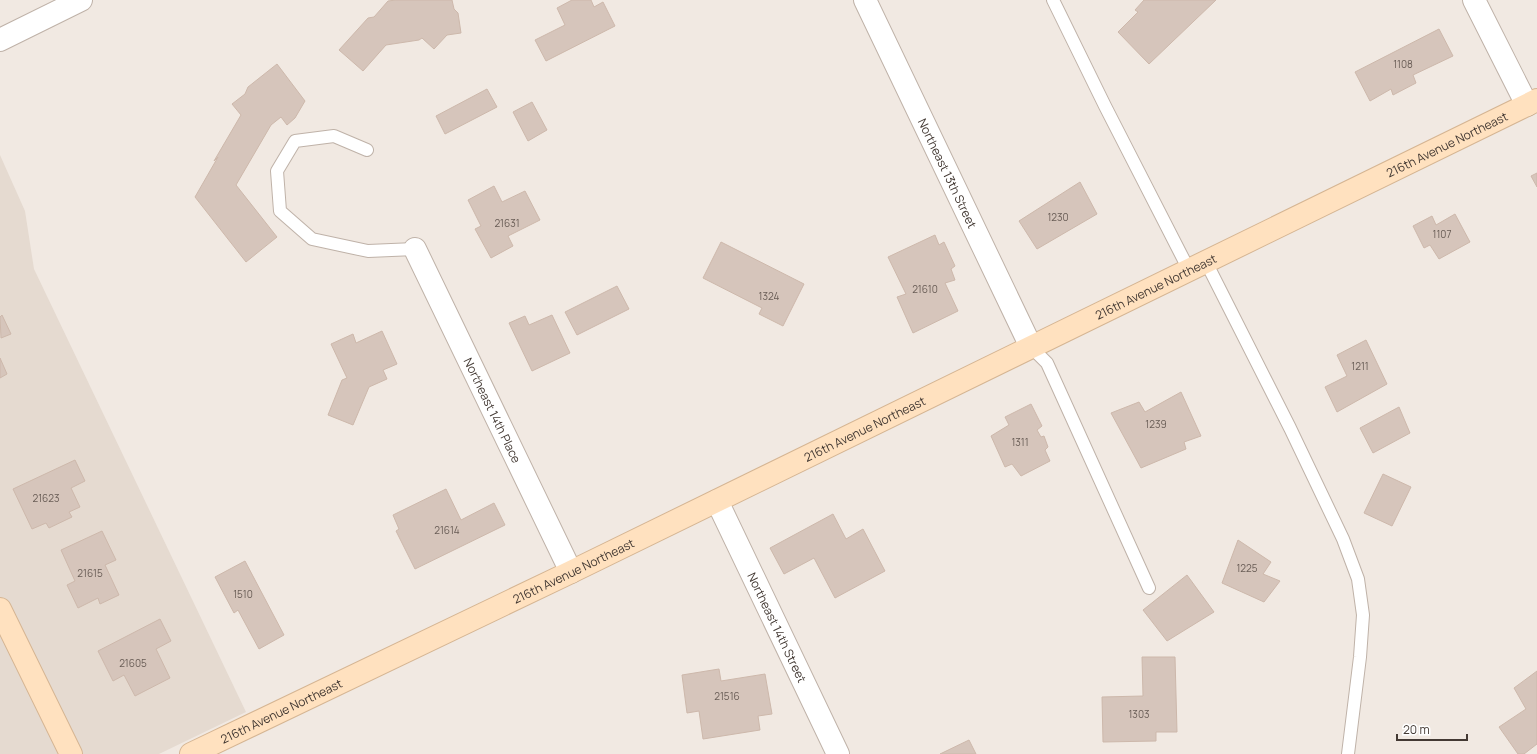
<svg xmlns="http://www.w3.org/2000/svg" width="1537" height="754" font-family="Manrope,sans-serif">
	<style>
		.residential { fill: #e5dad0 }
		.building { fill: #d6c5bb; stroke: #cdb8ab }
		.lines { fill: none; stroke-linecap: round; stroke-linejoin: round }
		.lane-casing { stroke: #bfb2a8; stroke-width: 14 }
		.street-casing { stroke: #bfb2a8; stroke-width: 24 }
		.secondary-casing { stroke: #d5b593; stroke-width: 24 }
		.lane { stroke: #fff; stroke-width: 12 }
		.street { stroke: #fff; stroke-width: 22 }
		.secondary { stroke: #ffe1bf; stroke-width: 22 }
		.labels { text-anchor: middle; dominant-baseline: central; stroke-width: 3; stroke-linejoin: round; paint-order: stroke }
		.number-label { font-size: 10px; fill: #685c55 }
		.street-label { font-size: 12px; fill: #433933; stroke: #fff }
	</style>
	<rect width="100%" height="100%" fill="#f1e9e2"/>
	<polygon class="residential" points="0,155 25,211 34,269 246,712 159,754 0,754"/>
	<g class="building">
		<polygon points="396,0 452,0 454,9 458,13 461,33 447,35 434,49 422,38 419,40 386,45 363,71 339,50 368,18 374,17 388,1"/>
		<polygon points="572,0 591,0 594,7 603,2 615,26 546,61 535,40 565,25 557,8"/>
		<polygon points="1144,0 1216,0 1149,64 1118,32 1138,12 1135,10"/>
		<polygon points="1439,29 1453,56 1413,75 1416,83 1393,95 1391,89 1370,101 1355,72"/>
		<polygon points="277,64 305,101 295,118 287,125 281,117 271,125 236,185 277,237 246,262 195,197 218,157 214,161 241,115 232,104 245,94 248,87"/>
		<polygon points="487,89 497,107 445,134 436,116"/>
		<polygon points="532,102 547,130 528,141 513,112"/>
		<polygon points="1537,173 1537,187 1531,176"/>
		<polygon points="1080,182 1097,214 1037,249 1019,221"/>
		<polygon points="494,186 502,202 525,191 540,220 508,236 513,246 491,258 475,229 481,226 468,200"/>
		<polygon points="1455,214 1470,242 1439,259 1430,245 1424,248 1413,226 1432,216 1436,225"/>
		<polygon points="935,235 939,245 944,242 955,266 951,269 955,280 945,283 958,311 913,333 897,297 906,294 888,257"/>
		<polygon points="721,242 804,284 783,326 759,314 762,308 703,278"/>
		<polygon points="617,286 629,309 577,335 565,312"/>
		<polygon points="2,315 11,334 1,338 0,317"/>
		<polygon points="552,315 570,353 532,371 509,323 525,316 529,325"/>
		<polygon points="382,331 397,364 383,370 387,379 369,387 353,425 328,415 342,380 347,378 331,344 353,334 356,343"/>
		<polygon points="1366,340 1387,384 1337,412 1325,387 1347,376 1337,355"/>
		<polygon points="0,358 7,374 0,378"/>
		<polygon points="1181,392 1201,436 1184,442 1186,449 1141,468 1111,413 1139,402 1145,412"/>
		<polygon points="1031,404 1042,426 1037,430 1041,437 1044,436 1048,447 1045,450 1050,461 1021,476 1012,464 1005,467 991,436 1009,425 1005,417"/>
		<polygon points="1399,407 1410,433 1373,453 1360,428"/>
		<polygon points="75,460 85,481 71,488 80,507 69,512 72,517 49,528 46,523 32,529 13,489"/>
		<polygon points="1383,474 1411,487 1392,526 1364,513"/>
		<polygon points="446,489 461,520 494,503 505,525 415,569 396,531 399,529 393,515"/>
		<polygon points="833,514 846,539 863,529 885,571 835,598 814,558 784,574 770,548"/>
		<polygon points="102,531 116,560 105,565 119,595 100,604 98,598 78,608 67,585 75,581 61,550"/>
		<polygon points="1238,540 1271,562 1263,574 1280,581 1264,602 1222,583"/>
		<polygon points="245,561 284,635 259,649 238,610 234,613 215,577"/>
		<polygon points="1187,575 1214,612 1167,641 1143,610"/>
		<polygon points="160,619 171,641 156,649 170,678 135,696 124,675 113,681 98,651"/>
		<polygon points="1142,657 1175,657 1177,732 1156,732 1156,741 1103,742 1102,697 1143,696"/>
		<polygon points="719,669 721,681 765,674 772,714 758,716 760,730 703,739 699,711 687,713 682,675"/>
		<polygon points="1537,671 1537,744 1524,754 1518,754 1499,727 1526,709 1514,688"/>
		<polygon points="969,740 976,754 940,754"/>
	</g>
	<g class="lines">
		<g class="lane-casing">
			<g id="lane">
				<polyline points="1053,0 1105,106 1189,270"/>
				<polyline points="367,150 334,136 295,141 277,171 280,211 312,239 368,251 415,249"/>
				<polyline points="1206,262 1290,428 1343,539 1358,579 1363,615 1360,657 1348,754"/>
				<polyline points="1031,347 1047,363 1149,588"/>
			</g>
		</g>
		<g class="street-casing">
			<g id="street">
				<path id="s1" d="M865,0L1031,347"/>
				<polyline points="1474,0 1527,105"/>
				<polyline points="0,40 81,0"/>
				<path id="s2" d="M415,249L571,572"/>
				<path id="s3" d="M717,501L838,754"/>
			</g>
		</g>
		<g class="secondary-casing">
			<g id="secondary">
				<polyline points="0,609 71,754"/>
				<path id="s4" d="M191,754L571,572L1537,100"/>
			</g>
		</g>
		<use href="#lane" class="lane"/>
		<use href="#street" class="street"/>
		<use href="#secondary" class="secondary"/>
	</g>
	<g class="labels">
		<g class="number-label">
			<text x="1403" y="64">1108</text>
			<text x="1058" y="217">1230</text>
			<text x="507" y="223">21631</text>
			<text x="1442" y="234">1107</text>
			<text x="925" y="289">21610</text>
			<text x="769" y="296">1324</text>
			<text x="1360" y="366">1211</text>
			<text x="1156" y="424">1239</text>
			<text x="1020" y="442">1311</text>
			<text x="46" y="498">21623</text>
			<text x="447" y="530">21614</text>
			<text x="1247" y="568">1225</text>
			<text x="90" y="573">21615</text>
			<text x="243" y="594">1510</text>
			<text x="133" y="663">21605</text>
			<text x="727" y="696">21516</text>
			<text x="1139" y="714">1303</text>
		</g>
		<g class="street-label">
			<text stroke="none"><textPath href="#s4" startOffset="1396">216th Avenue Northeast</textPath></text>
			<text stroke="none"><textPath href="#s1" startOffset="192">Northeast 13th Street</textPath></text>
			<text stroke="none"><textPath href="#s4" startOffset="1072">216th Avenue Northeast</textPath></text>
			<text stroke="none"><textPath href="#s2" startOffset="179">Northeast 14th Place</textPath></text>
			<text stroke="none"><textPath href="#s4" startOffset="748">216th Avenue Northeast</textPath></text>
			<text stroke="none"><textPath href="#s4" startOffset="424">216th Avenue Northeast</textPath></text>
			<text stroke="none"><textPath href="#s3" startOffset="140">Northeast 14th Street</textPath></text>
			<text stroke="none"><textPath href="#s4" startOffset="100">216th Avenue Northeast</textPath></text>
		</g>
	</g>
	<path d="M1397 734v6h70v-6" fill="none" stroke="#433933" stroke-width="2"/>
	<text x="1403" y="734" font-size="12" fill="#433933" stroke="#ffffff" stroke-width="3" paint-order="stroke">20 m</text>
</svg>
